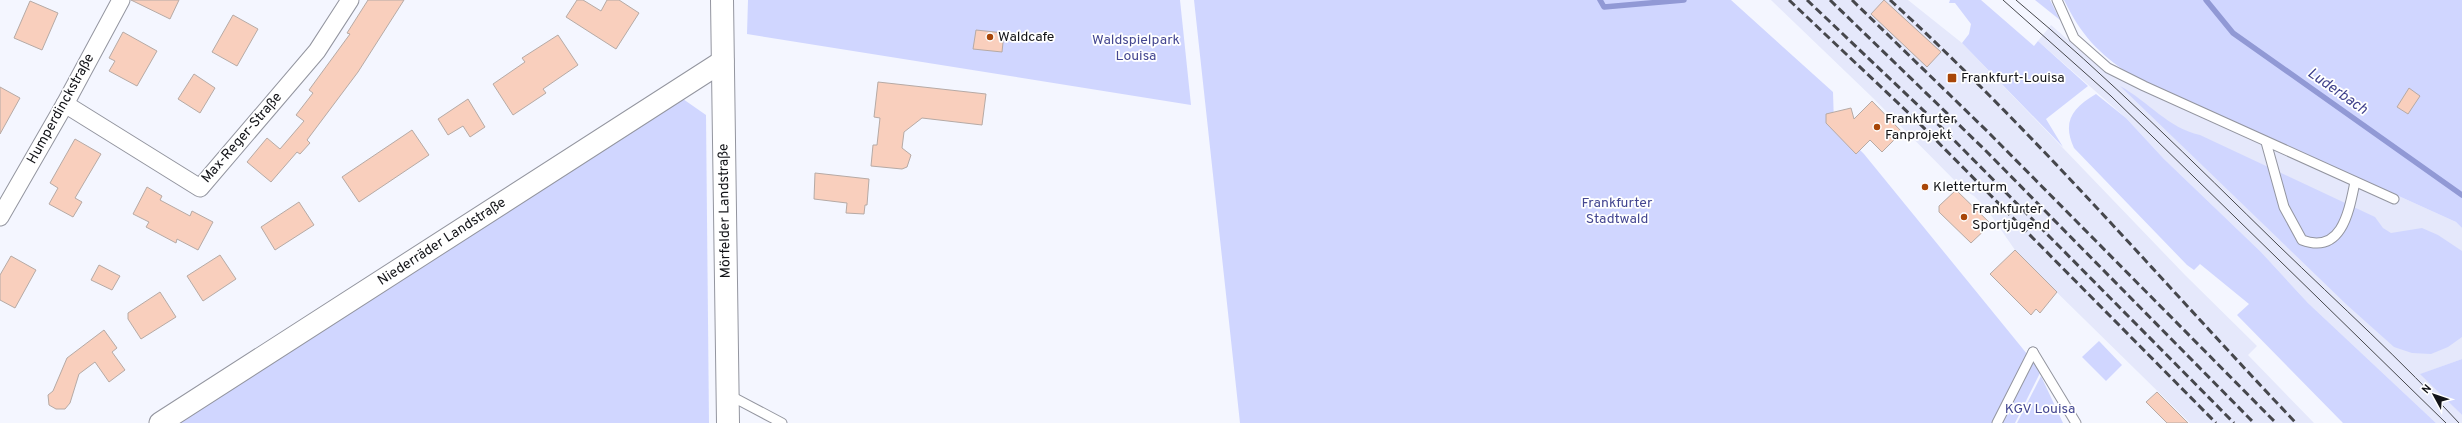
<svg xmlns="http://www.w3.org/2000/svg" width="2462" height="423" font-family="Overpass,sans-serif">
	<style>
		.built { fill: #e5e8fb }
		.green { fill: #d0d6ff }
		.lines { fill: none; stroke-linecap: round; stroke-linejoin: round }
		.stream { stroke: #9199d5; stroke-width: 5.5 }
		.building { fill: #f9cfbd; stroke: #b6aaa5 }
		.service-casing { stroke: #93959f; stroke-width: 11 }
		.minor-casing { stroke: #93959f; stroke-width: 19 }
		.tertiary-casing { stroke: #93959f; stroke-width: 23 }
		.secondary-casing { stroke: #93959f; stroke-width: 24 }
		.service { stroke: #fff; stroke-width: 9 }
		.minor { stroke: #fff; stroke-width: 17 }
		.tertiary { stroke: #fff; stroke-width: 21 }
		.secondary { stroke: #fff; stroke-width: 22 }
		.tram { stroke: #46474c; stroke-width: 1 }
		.rail { stroke: #46474c; stroke-width: 3; stroke-dasharray: 8 4; stroke-linecap: butt }
		.poi-dot { fill: #a84608; stroke: #fff; stroke-width: 1.5 }
		.labels { text-anchor: middle; dominant-baseline: central; stroke-width: 3.5; stroke-linejoin: round; paint-order: stroke }
		.poi-label { font-size: 14px; fill: #131418; stroke: #fff; text-anchor: start }
		.park-label { font-size: 14px; fill: #444791; stroke: #fff }
		.street-label { font-size: 14px; fill: #131418; stroke: #fff }
		.water-label { font-size: 15px; font-style: italic; fill: #40428c; stroke: #fff }
	</style>
	<rect width="100%" height="100%" fill="#f4f6ff"/>
	<g class="built">
		<polygon points="1771,0 1908,0 1962,43 2185,275 2257,346 2248,355 2314,423 2190,423 2032,268 2015,250 1986,208 1974,196 1964,190 1873,98"/>
		<polygon points="2051,25 2092,61 2110,72 2115,65 2131,75 2456,222 2462,228 2462,359 2421,374 2462,415 2462,423 2436,423 2308,303 2261,252 2164,159 2126,118 2038,41"/>
	</g>
	<g class="green">
		<polygon points="748,0 1180,0 1191,105 747,34"/>
		<polygon points="1194,0 1731,0 1833,92 1834,124 1864,154 2041,371 2015,423 1240,423"/>
		<polygon points="1950,0 1981,0 2034,46 2038,41 2088,86 2046,119 2063,147 1962,43 1969,34 1971,24 1955,3 1949,3"/>
		<polygon points="2035,0 2050,0 2060,20"/>
		<path d="M2064,0H2462V228L2456,222L2131,75C2098,53 2081,35 2064,0Z"/>
		<path d="M2120,86C2149,102 2168,128 2200,135L2375,217L2383,228L2391,233L2422,228L2438,235L2462,251V337L2448,347L2431,354L2412,353L2394,347L2347,305Z"/>
		<path d="M2096,94L2126,118L2164,159L2261,252L2308,303L2436,423H2343L2237,315L2249,304L2200,264L2194,270L2187,265L2074,148C2062,122 2072,108 2096,94Z"/>
		<polygon points="683,99 706,115 709,423 178,423"/>
		<polygon points="2099,341 2122,365 2106,381 2082,357"/>
		<polygon points="2462,359 2462,415 2420,374"/>
		<polygon points="2041,376 2063,423 2017,423"/>
	</g>
	<g class="lines">
		<g class="stream">
			<polyline points="1600,0 1604,7 1684,0"/>
			<polyline points="2206,0 2233,33 2462,195"/>
		</g>
	</g>
	<g class="building">
		<polygon points="131,0 179,0 170,19"/>
		<polygon points="368,0 404,0 358,72 307,140 310,143 300,154 297,152 271,182 247,162 267,138 280,149 304,121 296,115 313,93 309,90 350,34 347,33"/>
		<polygon points="577,0 583,0 601,11 607,0 619,0 639,13 616,49 566,17"/>
		<polygon points="1884,0 1941,52 1927,67 1871,14"/>
		<polygon points="30,1 58,13 42,50 14,38"/>
		<polygon points="233,15 258,29 237,66 212,52"/>
		<polygon points="976,30 1004,33 1002,52 973,49"/>
		<polygon points="123,32 157,51 137,86 109,71 115,61 109,58"/>
		<polygon points="558,35 578,65 543,89 546,93 513,115 493,84 525,62 522,58"/>
		<polygon points="194,74 215,88 200,113 178,99"/>
		<polygon points="878,82 986,94 982,125 922,118 904,132 902,148 911,155 907,167 902,169 871,166 873,145 877,145 880,118 874,117"/>
		<polygon points="0,87 20,98 0,134"/>
		<polygon points="2409,88 2420,96 2408,114 2397,107"/>
		<polygon points="468,99 485,127 470,137 463,126 448,135 438,119"/>
		<polygon points="1872,101 1902,132 1882,152 1870,140 1856,154 1826,123 1826,114 1851,108 1854,119"/>
		<polygon points="412,130 429,155 359,202 342,177"/>
		<polygon points="75,139 101,154 75,198 82,202 73,217 49,204 58,188 50,183"/>
		<polygon points="815,173 869,179 867,205 865,205 864,214 846,213 847,203 814,199"/>
		<polygon points="147,187 162,196 160,200 190,216 192,211 213,222 198,250 177,239 176,243 146,227 149,222 133,214"/>
		<polygon points="1956,190 1991,224 1971,243 1939,212 1939,206"/>
		<polygon points="299,202 314,225 275,250 261,227"/>
		<polygon points="2015,250 2057,292 2040,313 2036,309 2031,315 1990,274"/>
		<polygon points="220,255 236,279 203,301 187,276"/>
		<polygon points="11,256 36,270 15,308 0,300 0,275"/>
		<polygon points="99,265 120,276 112,290 91,280"/>
		<polygon points="160,292 176,317 141,339 128,319 128,313"/>
		<polygon points="104,330 117,348 112,352 125,370 109,382 95,362 79,374 70,403 65,409 56,409 49,405 48,395 53,391 67,358"/>
		<polygon points="2157,392 2188,423 2167,423 2146,402"/>
	</g>
	<g class="lines">
		<g class="service-casing">
			<g id="service">
				<polyline points="2057,0 2074,38 2108,68 2144,86 2394,199"/>
				<path d="M2266,142L2284,207L2302,240C2342,255 2349,211 2355,182"/>
				<polyline points="2033,352 2076,423"/>
				<polyline points="729,395 782,423"/>
				<polyline points="1997,423 2033,352"/>
			</g>
		</g>
		<g class="minor-casing">
			<g id="minor">
				<polyline points="65,104 200,188 317,51 350,0"/>
				<polyline points="0,217 65,104 121,0"/>
			</g>
		</g>
		<g class="tertiary-casing">
			<polyline id="tertiary" points="160,423 723,61"/>
		</g>
		<g class="secondary-casing">
			<polyline id="secondary" points="722,0 728,423"/>
		</g>
		<use href="#service" class="service"/>
		<use href="#minor" class="minor"/>
		<use href="#tertiary" class="tertiary"/>
		<use href="#secondary" class="secondary"/>
		<g class="tram">
			<polyline points="2003,0 2111,96 2446,423"/>
			<path d="M2016,0C2108,77 2193,162 2279,246C2339,304 2402,361 2459,423"/>
		</g>
		<g class="rail">
			<polyline points="1789,0 1918,122 2216,423"/>
			<polyline points="1807,0 1943,129 2234,423"/>
			<polyline points="1830,0 1986,151 2254,423"/>
			<polyline points="1852,0 1988,132 2276,423"/>
			<path d="M1890,0C2035,132 2161,281 2296,423"/>
		</g>
	</g>
	<g class="poi-dot">
		<circle cx="990" cy="37" r="4"/>
		<rect x="1947" y="73" width="10" height="10" rx="2"/>
		<circle cx="1877" cy="127" r="4"/>
		<circle cx="1925" cy="187" r="4"/>
		<circle cx="1964" cy="217" r="4"/>
	</g>
	<g class="labels">
		<g class="poi-label">
			<text x="998" y="37">Waldcafe</text>
			<text x="1961" y="78">Frankfurt-Louisa</text>
			<text x="1885" y="119">Frankfurter<tspan x="1885" dy="16">Fanprojekt</tspan></text>
			<text x="1933" y="187">Kletterturm</text>
			<text x="1972" y="209">Frankfurter<tspan x="1972" dy="16">Sportjugend</tspan></text>
		</g>
		<g class="park-label">
			<text x="1136" y="40">Waldspielpark<tspan x="1136" dy="16">Louisa</tspan></text>
			<text x="1617" y="203">Frankfurter<tspan x="1617" dy="16">Stadtwald</tspan></text>
			<text x="2040" y="409">KGV Louisa</text>
		</g>
		<g class="street-label">
			<text transform="translate(61 109) rotate(-61)">Humperdinckstraße</text>
			<text transform="translate(242 138) rotate(-49)">Max-Reger-Straße</text>
			<text transform="translate(725 211) rotate(-91)">Mörfelder Landstraße</text>
			<text transform="translate(442 242) rotate(-33)">Niederräder Landstraße</text>
		</g>
		<g class="water-label">
			<text transform="translate(2337 92) rotate(35)">Luderbach</text>
		</g>
	</g>
	<g transform="translate(2434 395) rotate(310)" stroke="#ffffff" stroke-width="3" paint-order="stroke">
	<path d="M0-3L7 15L0 10L-7 15Z" fill="#131418"/>
	<text y="-6" font-size="11" font-weight="bold" text-anchor="middle" fill="#131418">N</text>
	</g>
</svg>
